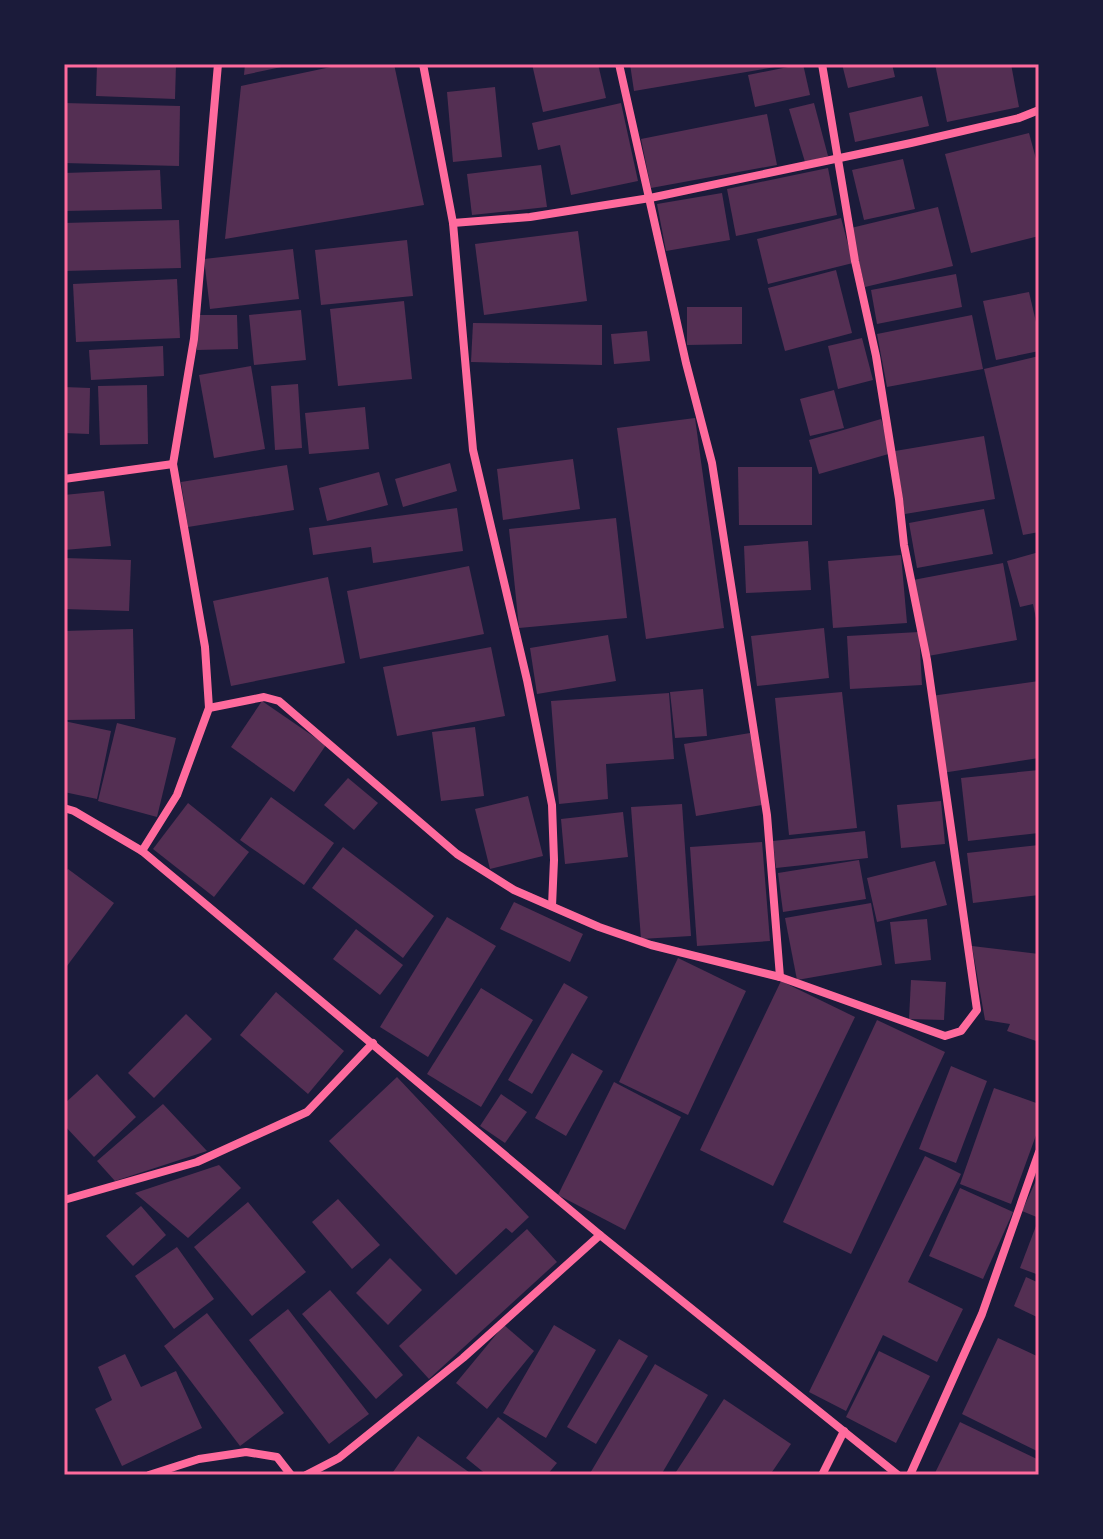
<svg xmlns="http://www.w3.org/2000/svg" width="1103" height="1539" font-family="Cabin,sans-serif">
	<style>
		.building { fill: #542f53 }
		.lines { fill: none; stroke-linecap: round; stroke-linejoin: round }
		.minor { stroke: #ff6b9d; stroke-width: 8 }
		.neatline { fill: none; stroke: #ff6b9d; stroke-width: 3 }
	</style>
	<rect width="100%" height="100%" fill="#1b1b3a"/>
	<g class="building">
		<polygon points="97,64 176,64 175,99 96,96"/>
		<polygon points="245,64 290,64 291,65 244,75"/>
		<polygon points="345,64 394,64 424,205 225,239 241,86"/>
		<polygon points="532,64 598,64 606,98 543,112"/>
		<polygon points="630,64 780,64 781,66 634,91"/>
		<polygon points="803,64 810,95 755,107 748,75"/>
		<polygon points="842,64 892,64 895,77 848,88"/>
		<polygon points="935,64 1011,64 1019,107 947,122"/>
		<polygon points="495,87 502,157 453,162 447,92"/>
		<polygon points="922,96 929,126 855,142 849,113"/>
		<polygon points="64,103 180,106 179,166 64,163"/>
		<polygon points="621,103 638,181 571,195 560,145 538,150 532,123"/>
		<polygon points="814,103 828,156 805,162 789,109"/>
		<polygon points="767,114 777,165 651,188 641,139"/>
		<polygon points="1029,133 1039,170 1039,236 971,253 945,154"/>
		<polygon points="903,159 915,209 864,220 852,170"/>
		<polygon points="541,165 547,207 472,215 467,174"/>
		<polygon points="828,168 837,215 736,236 727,189"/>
		<polygon points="160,170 162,209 64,211 64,173"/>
		<polygon points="722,193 730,240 666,251 657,204"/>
		<polygon points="938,207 953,266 865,287 851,228"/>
		<polygon points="841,218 853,263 768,284 757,239"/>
		<polygon points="179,220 181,268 64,271 64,223"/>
		<polygon points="578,231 587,301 484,315 475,244"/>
		<polygon points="407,240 413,296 321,305 315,250"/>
		<polygon points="293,249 299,299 210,309 204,259"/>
		<polygon points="836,270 852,333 785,351 768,288"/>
		<polygon points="956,274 962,307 877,324 871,290"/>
		<polygon points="177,279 180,338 76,342 73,284"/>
		<polygon points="1029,292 1039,335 1039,351 996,360 983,301"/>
		<polygon points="404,301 412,379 338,386 330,309"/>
		<polygon points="687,307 742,307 742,344 687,345"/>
		<polygon points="301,310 306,360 254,365 249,315"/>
		<polygon points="196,315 237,315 238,349 197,350"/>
		<polygon points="972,315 983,369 887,387 877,334"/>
		<polygon points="473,323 602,325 602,365 471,362"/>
		<polygon points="647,331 650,361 614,364 611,334"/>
		<polygon points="862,338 873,380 838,389 828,346"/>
		<polygon points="163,346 164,376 91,380 89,350"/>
		<polygon points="1039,356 1039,532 1023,535 984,369"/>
		<polygon points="251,366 265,449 214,458 199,375"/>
		<polygon points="298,384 302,448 275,450 271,386"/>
		<polygon points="147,385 148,444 100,445 98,386"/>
		<polygon points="64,387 90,388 89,434 64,433"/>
		<polygon points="834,390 844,428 810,436 800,399"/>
		<polygon points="365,407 369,449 309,454 305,413"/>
		<polygon points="695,418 724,628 646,639 617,428"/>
		<polygon points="881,419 892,453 819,474 809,440"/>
		<polygon points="984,436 995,499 905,514 895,451"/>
		<polygon points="573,459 580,509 503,520 497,469"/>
		<polygon points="450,463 457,491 403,507 395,479"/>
		<polygon points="287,465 294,510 188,527 181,482"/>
		<polygon points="738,467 812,467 812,525 739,525"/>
		<polygon points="379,472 388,505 327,521 319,488"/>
		<polygon points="104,491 111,546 64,550 64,495"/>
		<polygon points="457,508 463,551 373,563 371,547 313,555 309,528"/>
		<polygon points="984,509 993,554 917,568 909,523"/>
		<polygon points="616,518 627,618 519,628 509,529"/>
		<polygon points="808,541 811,590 746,593 744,546"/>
		<polygon points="1039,552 1039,627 1038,628 1033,604 1020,607 1007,561"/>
		<polygon points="901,555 907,623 833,628 828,561"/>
		<polygon points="64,558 131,560 129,611 64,609"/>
		<polygon points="1003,563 1017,640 928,656 913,580"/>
		<polygon points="469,566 484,634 360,659 347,591"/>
		<polygon points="328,577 345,663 231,686 213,601"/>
		<polygon points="824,628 829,678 757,686 751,636"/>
		<polygon points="133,629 135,719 67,720 64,631"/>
		<polygon points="919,632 922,685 850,689 847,636"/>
		<polygon points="608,635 616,681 537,694 530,648"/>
		<polygon points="491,647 505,716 397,736 383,667"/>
		<polygon points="1039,681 1039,758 942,773 931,696"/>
		<polygon points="703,689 707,736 675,738 670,692"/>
		<polygon points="842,692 857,828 789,835 775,698"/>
		<polygon points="669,693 674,759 606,764 608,799 559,804 551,701"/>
		<polygon points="262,701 326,745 294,792 231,747"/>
		<polygon points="64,721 111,731 97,799 64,792"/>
		<polygon points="117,723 176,738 157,817 98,801"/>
		<polygon points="475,727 484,796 441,801 432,732"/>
		<polygon points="750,733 762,805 696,816 684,744"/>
		<polygon points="1039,770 1039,833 968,841 961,778"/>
		<polygon points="348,778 378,803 354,830 324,805"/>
		<polygon points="528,796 543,856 490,869 475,809"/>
		<polygon points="271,797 334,843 304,885 240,840"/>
		<polygon points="941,801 945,844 901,848 897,805"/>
		<polygon points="188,803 249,852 214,897 153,849"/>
		<polygon points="682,804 691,936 641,939 631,807"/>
		<polygon points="623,812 628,857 565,864 561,819"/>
		<polygon points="865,831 868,858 776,868 773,841"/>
		<polygon points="762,842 770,941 697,946 690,847"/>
		<polygon points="1039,845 1039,895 973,903 967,853"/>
		<polygon points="343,847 434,916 403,958 312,888"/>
		<polygon points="859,860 866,899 783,912 778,873"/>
		<polygon points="935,861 947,905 877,922 867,878"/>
		<polygon points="68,869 114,903 64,970 64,874"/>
		<polygon points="514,902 583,934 570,962 500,929"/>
		<polygon points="871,903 882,965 797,980 785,918"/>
		<polygon points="447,917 496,946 428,1057 380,1027"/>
		<polygon points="927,919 931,960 895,964 890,922"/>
		<polygon points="356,929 403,965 380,995 333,959"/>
		<polygon points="972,946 1039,954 1039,1042 1007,1031 1010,1024 985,1020"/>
		<polygon points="678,958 746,991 688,1115 619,1082"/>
		<polygon points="911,980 946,982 944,1020 909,1019"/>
		<polygon points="781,981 855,1017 773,1186 700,1150"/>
		<polygon points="564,983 588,997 532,1094 508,1080"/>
		<polygon points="481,988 533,1020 481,1107 427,1074"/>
		<polygon points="276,992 344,1051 308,1094 240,1035"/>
		<polygon points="186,1014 212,1039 154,1098 128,1073"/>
		<polygon points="877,1020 945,1052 851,1254 783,1222"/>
		<polygon points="572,1053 603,1071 566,1136 535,1118"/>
		<polygon points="951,1066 987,1081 956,1163 919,1149"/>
		<polygon points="97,1074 136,1117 94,1157 64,1125 64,1104"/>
		<polygon points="397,1077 529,1217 512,1233 506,1228 456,1275 329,1141"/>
		<polygon points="614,1082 681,1117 625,1230 558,1195"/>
		<polygon points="994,1088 1039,1104 1039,1127 1011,1204 960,1184"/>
		<polygon points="501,1094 527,1112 505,1143 480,1126"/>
		<polygon points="163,1104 207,1151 115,1181 97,1161"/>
		<polygon points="925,1156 961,1174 908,1282 963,1309 937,1362 883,1335 846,1411 809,1392"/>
		<polygon points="219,1165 241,1188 188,1238 135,1193"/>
		<polygon points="1039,1174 1039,1218 1022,1211"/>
		<polygon points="960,1188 1013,1212 983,1279 929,1256"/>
		<polygon points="338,1199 380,1245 352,1269 312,1222"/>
		<polygon points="248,1202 306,1272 252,1316 194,1247"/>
		<polygon points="141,1206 166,1235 133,1266 106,1236"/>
		<polygon points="1036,1226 1039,1227 1039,1275 1020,1268"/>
		<polygon points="527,1229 557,1262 429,1379 399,1346"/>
		<polygon points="177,1247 214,1299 174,1329 135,1276"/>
		<polygon points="390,1258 422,1290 388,1325 356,1293"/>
		<polygon points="1026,1277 1039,1283 1039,1318 1014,1306"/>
		<polygon points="330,1290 403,1375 376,1399 302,1314"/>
		<polygon points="288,1309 369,1414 329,1444 249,1340"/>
		<polygon points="207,1313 284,1413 240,1446 164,1346"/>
		<polygon points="504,1325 534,1351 487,1409 456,1383"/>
		<polygon points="554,1325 596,1350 546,1438 503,1413"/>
		<polygon points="998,1338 1039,1357 1039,1452 962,1414"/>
		<polygon points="619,1339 648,1356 596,1444 567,1427"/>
		<polygon points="879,1351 930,1376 896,1443 846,1417"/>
		<polygon points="125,1354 141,1387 176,1371 202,1428 122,1466 95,1409 112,1400 98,1367"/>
		<polygon points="655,1364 708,1395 661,1475 589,1475"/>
		<polygon points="724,1399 791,1444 770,1475 674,1475"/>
		<polygon points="498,1417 557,1463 547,1475 487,1475 466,1458"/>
		<polygon points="960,1422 1039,1460 1039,1475 934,1475"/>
		<polygon points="418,1436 473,1475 391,1475"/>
	</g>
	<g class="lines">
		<g class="minor">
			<polyline points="423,64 453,223 473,450 527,680 552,805 554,860 552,906"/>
			<polyline points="619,64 686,363 712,463 767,815 780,977"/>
			<polyline points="453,223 530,217 650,198 911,143 1019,118 1039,110"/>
			<polyline points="64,479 173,464"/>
			<polyline points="209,708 264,697 279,701 457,854 514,890 599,927 651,945 780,977 945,1036 961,1031 977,1010 927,660 904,545 899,499 876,356 855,261 822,64"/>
			<polyline points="64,808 74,811 142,851 600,1235 898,1475"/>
			<polyline points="142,851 177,795 209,708 205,647 173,464 194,339 218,64"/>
			<polyline points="64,1200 197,1162 307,1112 373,1043"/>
			<polyline points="149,1475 199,1459 246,1452 277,1457 291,1475"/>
			<polyline points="306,1475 339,1458 463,1358 600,1235"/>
			<polyline points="822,1475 844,1431"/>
			<polyline points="910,1475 982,1314 1039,1152"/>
		</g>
	</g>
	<rect width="1103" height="1539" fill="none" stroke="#1b1b3a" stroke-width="132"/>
	<rect x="66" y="66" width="971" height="1407" class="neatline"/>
</svg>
